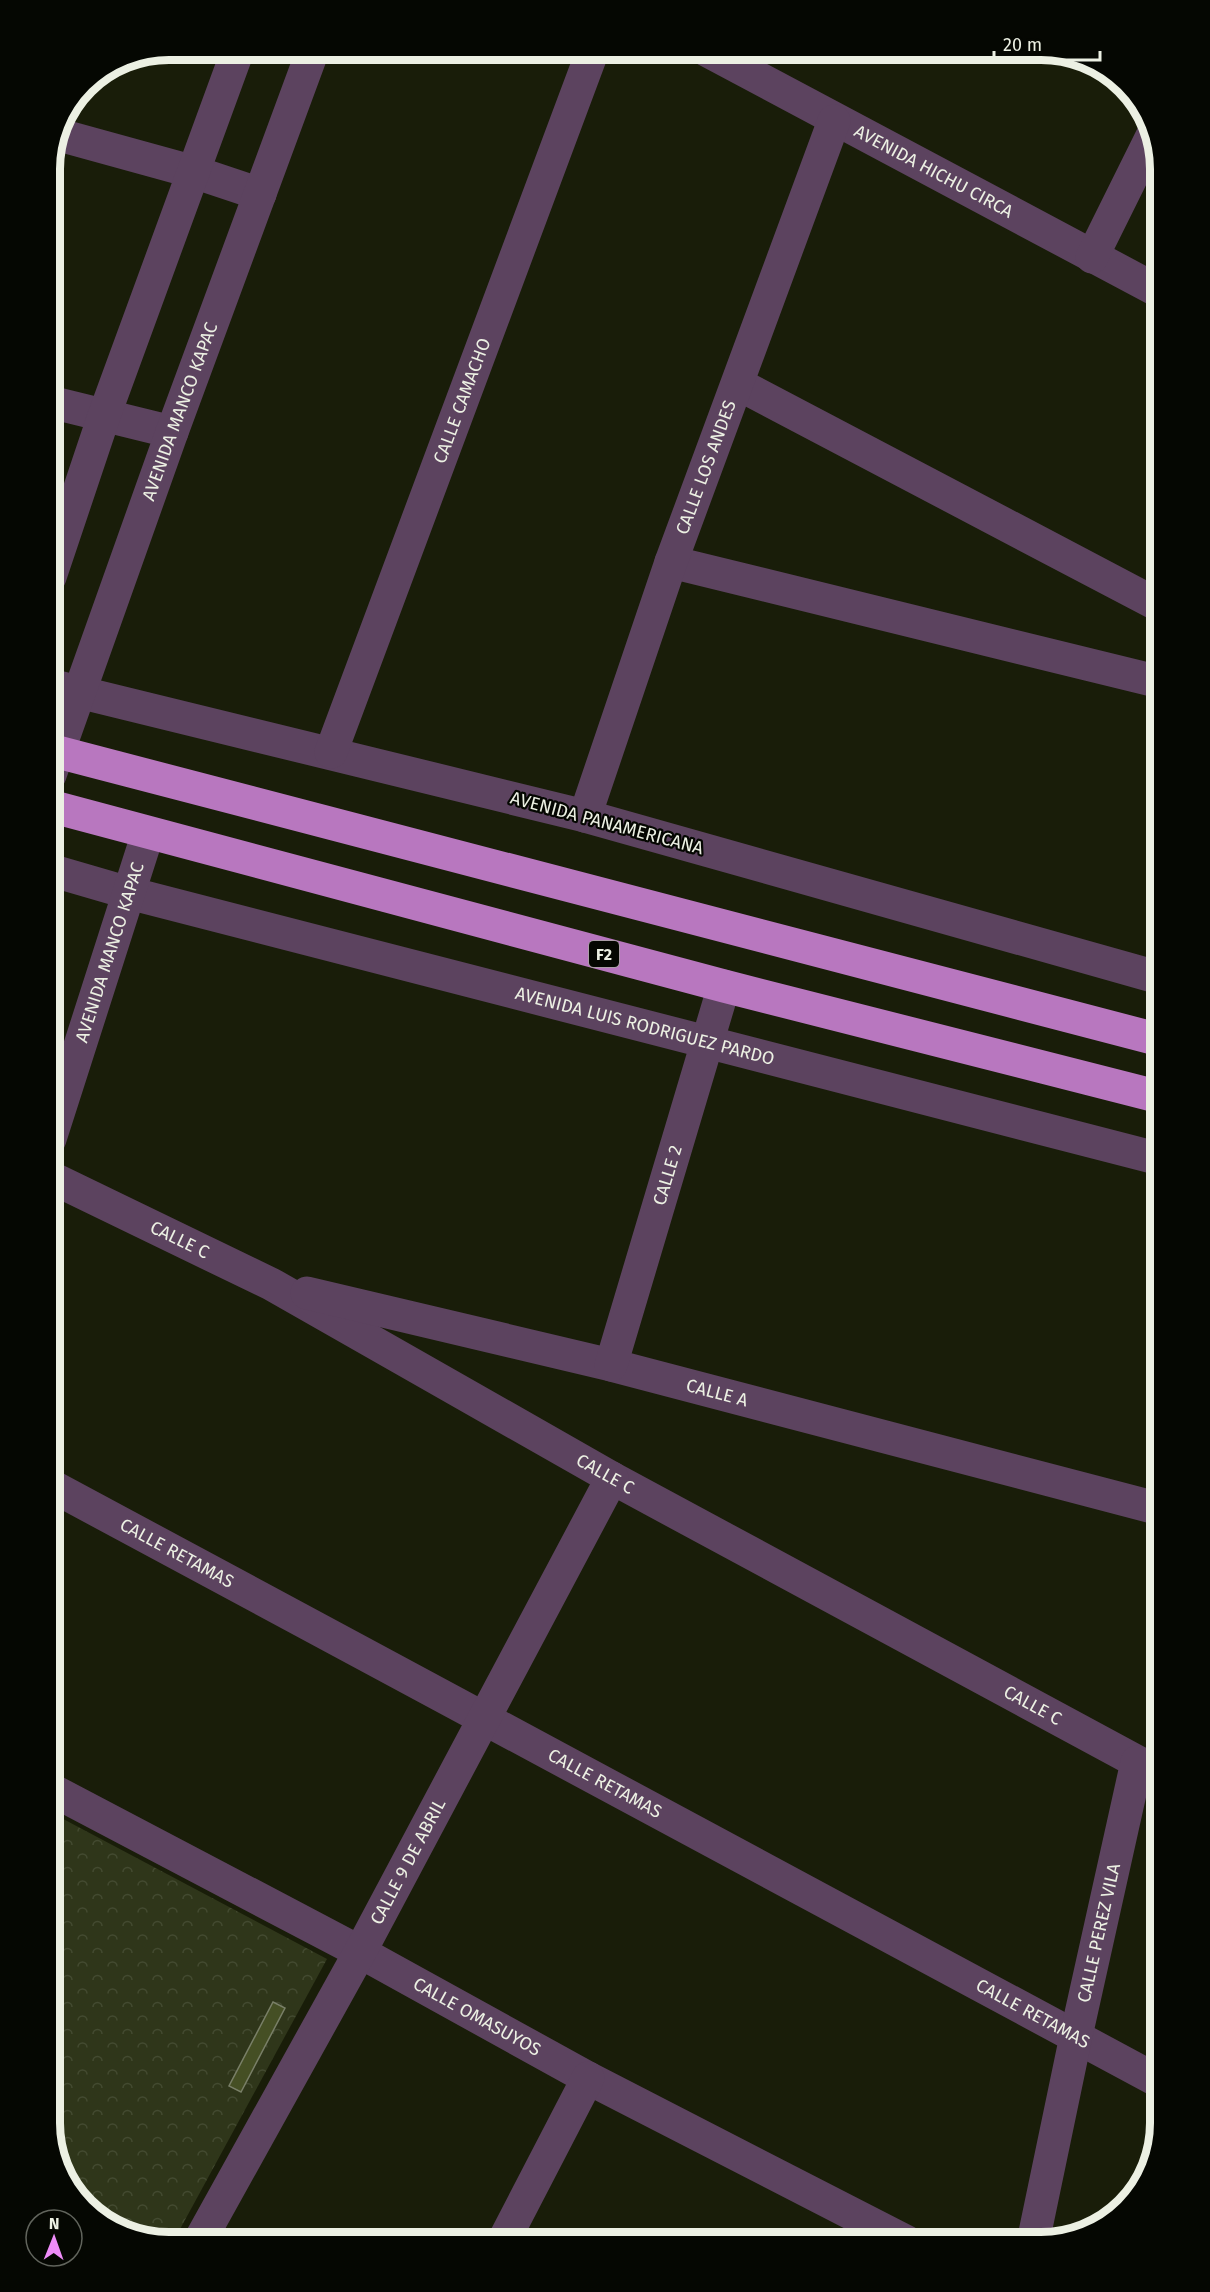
<svg xmlns="http://www.w3.org/2000/svg" width="1210" height="2292" font-family="'Fira Sans',sans-serif">
	<style>
		.forest { fill: url(#forest-crowns) }
		.building { fill: #454f24; stroke: #797f67; stroke-width: 1.5 }
		.lines { fill: none; stroke-linecap: round; stroke-linejoin: round }
		.minor { stroke: #5c435f; stroke-width: 33 }
		.highway { stroke: #b877bf; stroke-width: 33 }
		.labels { text-anchor: middle; dominant-baseline: central; stroke-width: 4.5; stroke-linejoin: round; paint-order: stroke }
		.shield { fill: #050702; stroke: #a7aaa0; stroke-width: 1.5 }
		.shield-label { font-size: 16px; font-weight: bold; fill: #ecf0e3 }
		.street-label { font-size: 18px; fill: #ecf0e3; stroke: #050702 }
		.rim { fill: none; stroke: #ecf0e3; stroke-width: 8 }
	</style>
	<defs>
		<pattern id="forest-crowns" width="20" height="18" patternUnits="userSpaceOnUse" patternTransform="scale(1.5)"><rect width="20" height="18" fill="#2f361a"/><path d="M2 6a3 3 0 1 1 6 0M12 15a3 3 0 1 1 6 0" fill="none" stroke="#434a30"/></pattern>
	</defs>
	<rect width="100%" height="100%" fill="#191d09"/>
	<polygon class="forest" points="50,1812 327,1959 173,2242 162,2242 102,2222 59,2169 50,2123"/>
	<polygon class="building" points="273,2002 285,2008 241,2092 229,2086"/>
	<g class="lines">
		<g class="minor">
			<path id="s1" d="M706,50L1160,292"/>
			<polyline points="56,134 194,172 260,194"/>
			<polyline points="1092,257 1153,134"/>
			<polyline points="738,384 1160,606"/>
			<polyline points="50,402 172,432"/>
			<polyline points="671,562 1160,682"/>
			<polyline points="50,577 104,416 238,50"/>
			<polyline points="50,685 585,816 1160,978"/>
			<path id="s2" d="M331,752L593,50"/>
			<path id="s3" d="M50,775L172,432L313,50"/>
			<path id="s4" d="M585,816L671,562L834,121"/>
			<path id="s5" d="M50,870L129,893L1160,1159"/>
			<path id="s6" d="M50,1139L148,833"/>
			<path id="s7" d="M50,1177L271,1284L612,1478L1160,1774"/>
			<path id="s8" d="M307,1293L611,1365L1160,1509"/>
			<path id="s9" d="M611,1365L724,986"/>
			<path id="s10" d="M50,1485L1160,2082"/>
			<path id="s11" d="M50,1789L360,1952L588,2078L907,2242"/>
			<path id="s12" d="M199,2242L360,1952L612,1478"/>
			<polyline points="503,2242 588,2078"/>
			<path id="s13" d="M1033,2242L1076,2036L1137,1762"/>
		</g>
		<g class="highway">
			<polyline points="50,750 1160,1040"/>
			<polyline points="50,806 724,986 1160,1097"/>
		</g>
	</g>
	<g class="labels">
		<rect class="shield" x="589" y="941" width="30" height="26" rx="4.5"/>
		<g class="shield-label">
			<text x="604" y="954">F2</text>
		</g>
		<g class="street-label">
			<text stroke="none"><textPath href="#s1" startOffset="258">AVENIDA HICHU CIRCA</textPath></text>
			<text stroke="none"><textPath href="#s2" startOffset="375">CALLE CAMACHO</textPath></text>
			<text stroke="none"><textPath href="#s3" startOffset="386">AVENIDA MANCO KAPAC</textPath></text>
			<text stroke="none"><textPath href="#s4" startOffset="369">CALLE LOS ANDES</textPath></text>
			<text transform="translate(607 823) rotate(15)">AVENIDA PANAMERICANA</text>
			<text stroke="none"><textPath href="#s6" startOffset="196">AVENIDA MANCO KAPAC</textPath></text>
			<text stroke="none"><textPath href="#s5" startOffset="615">AVENIDA LUIS RODRIGUEZ PARDO</textPath></text>
			<text stroke="none"><textPath href="#s9" startOffset="198">CALLE 2</textPath></text>
			<text stroke="none"><textPath href="#s7" startOffset="144">CALLE C</textPath></text>
			<text stroke="none"><textPath href="#s8" startOffset="422">CALLE A</textPath></text>
			<text stroke="none"><textPath href="#s7" startOffset="630">CALLE C</textPath></text>
			<text stroke="none"><textPath href="#s10" startOffset="144">CALLE RETAMAS</textPath></text>
			<text stroke="none"><textPath href="#s7" startOffset="1116">CALLE C</textPath></text>
			<text stroke="none"><textPath href="#s10" startOffset="630">CALLE RETAMAS</textPath></text>
			<text stroke="none"><textPath href="#s12" startOffset="434">CALLE 9 DE ABRIL</textPath></text>
			<text stroke="none"><textPath href="#s13" startOffset="316">CALLE PEREZ VILA</textPath></text>
			<text stroke="none"><textPath href="#s10" startOffset="1116">CALLE RETAMAS</textPath></text>
			<text stroke="none"><textPath href="#s11" startOffset="484">CALLE OMASUYOS</textPath></text>
		</g>
	</g>
	<path d="M0 0H1210V2292H0ZM169 60H1041A109 109 0 0 1 1150 169V2123A109 109 0 0 1 1041 2232H169A109 109 0 0 1 60 2123V169A109 109 0 0 1 169 60Z" fill="#050702" fill-rule="evenodd"/>
	<path class="rim" d="M169 60H1041A109 109 0 0 1 1150 169V2123A109 109 0 0 1 1041 2232H169A109 109 0 0 1 60 2123V169A109 109 0 0 1 169 60Z"/>
	<g transform="translate(54 2238) rotate(1)"><circle r="28" fill="#050702" stroke="#61645c" stroke-width="1.5"/>
	<path d="M0-4.5L10 22L0 15L-10 22Z" fill="#ee8cf8"/>
	<text y="-9" font-size="16" font-weight="bold" text-anchor="middle" fill="#ecf0e3">N</text>
	</g>
	<path d="M994 51v9h106v-9" fill="none" stroke="#ecf0e3" stroke-width="3"/>
	<text x="1003" y="51" font-size="18" fill="#ecf0e3" stroke="#050702" stroke-width="4.5" paint-order="stroke">20 m</text>
</svg>
